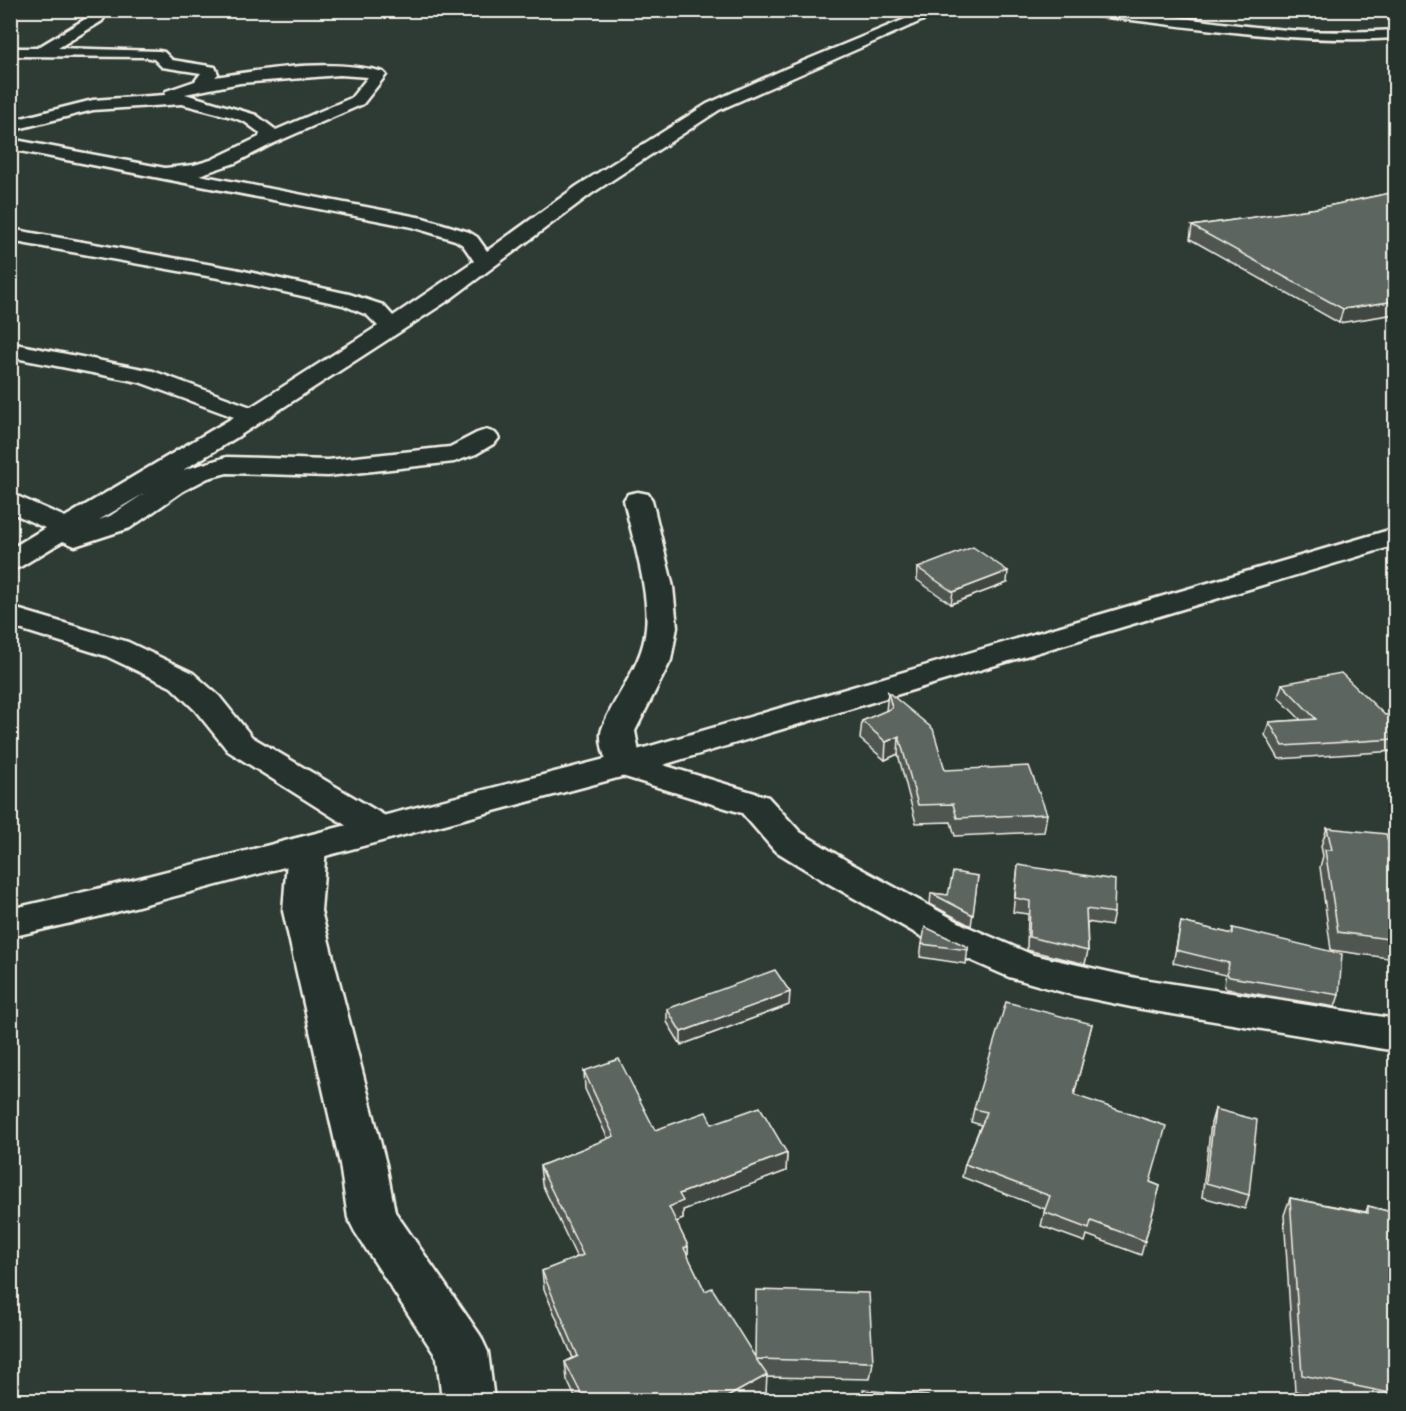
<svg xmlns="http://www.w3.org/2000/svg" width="1406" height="1411" font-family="'Gochi Hand',sans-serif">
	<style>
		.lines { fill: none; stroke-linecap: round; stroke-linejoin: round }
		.minor-casing { stroke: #f4f1e8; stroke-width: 5 }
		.major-casing { stroke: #f4f1e8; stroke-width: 5 }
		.minor { fill: #26332d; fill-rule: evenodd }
		.major { fill: #26332d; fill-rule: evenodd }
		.wall { fill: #4f5751; stroke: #f4f1e8; stroke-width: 1.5 }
		.shaded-wall { fill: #404742; stroke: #f4f1e8; stroke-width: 1.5 }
		.building { fill: #5c655e; stroke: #f4f1e8; stroke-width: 1.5 }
	</style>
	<rect width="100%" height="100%" fill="#2e3b34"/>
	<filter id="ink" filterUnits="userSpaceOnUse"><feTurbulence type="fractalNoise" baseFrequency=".0167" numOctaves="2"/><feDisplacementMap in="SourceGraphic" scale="12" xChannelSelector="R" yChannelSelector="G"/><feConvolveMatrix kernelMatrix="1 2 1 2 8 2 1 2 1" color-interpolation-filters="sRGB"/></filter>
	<g filter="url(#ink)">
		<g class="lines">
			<g class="minor-casing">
				<g id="minor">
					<path d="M96,10H109L102,21L58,48L159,51L164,52L172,60L215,67L218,74L215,77C269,69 330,58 383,72L386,75L363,104L272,144L235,163L199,175L423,218L469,232L477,237L487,251L577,186L707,104L787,68L927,10H946L719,110L591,194L449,300L239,436L183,470L227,457L328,460L450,447L477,433L486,430L495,433L499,438L495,443L476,454L454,462L328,476L227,473L208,478L183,491L130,528L75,546L63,541L20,567L10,570V549L45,528L10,512V493L65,517L234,417L139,382L10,357V343L153,371L251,407L378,326L367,315L343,305L235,281L10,241V229L235,269L349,294L383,305L393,316L474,261L463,245L455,240L412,227L10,149V139L165,168L194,165L211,160L259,137L260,133L245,122L232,117L182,104L93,110L10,131V121L93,100L165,95L166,91L195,81L201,73L162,67L154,59L146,57L10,56V48H37L92,15ZM340,75L368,77L351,98L276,130L256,115L185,94L240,83ZM145,493L110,516L99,520Z"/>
					<path d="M1076,10C1143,10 1209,23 1276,29C1316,33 1356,32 1396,30V38C1290,44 1187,26 1082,14Z"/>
					<path d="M638,492L648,494L652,500L673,587L677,627L671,660L635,731L640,758L768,797L800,832L852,864L966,926L1033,955L1136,978L1396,1019V1051L1136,1008L1073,995L1009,977L938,946L826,882L774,850L742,813L612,773C606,763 598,740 602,729C615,694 643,666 646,628C650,591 632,537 624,500L628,494Z"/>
					<polygon points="10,607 128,642 193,673 219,696 252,737 392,820 397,829 392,838 379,841 366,838 228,751 195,710 171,687 106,656 10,626"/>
					<polygon points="307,836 320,839 326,848 321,911 386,1164 395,1212 480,1335 488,1352 494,1400 442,1400 437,1358 355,1232 348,1218 340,1164 283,911 288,848 294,839"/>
				</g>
			</g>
			<g class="major-casing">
				<polygon id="major" points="1396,528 1396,545 636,773 97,917 10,937 10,909 97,889 613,757"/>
			</g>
			<use href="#minor" class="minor"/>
			<use href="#major" class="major"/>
		</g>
		<g class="wall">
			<polygon points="1395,192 1339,323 1190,239 1192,226 1318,208"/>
			<polygon points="918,568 1007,583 951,604 917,580"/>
			<polygon points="1282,684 1385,715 1395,715 1395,751 1279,759 1265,735 1269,722 1301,720 1278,697"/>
			<polygon points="888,692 945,770 1047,814 1044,832 955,836 951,822 916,823 898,754 885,760 860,739 862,721 886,711"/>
			<polygon points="1327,828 1395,859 1395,959 1331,950 1320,867 1323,856 1321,846"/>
			<polygon points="1018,865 1114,913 1111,926 1087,922 1088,951 1085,964 1027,950 1028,914 1013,912"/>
			<polygon points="978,876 971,926 930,904 931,893 948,895"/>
			<polygon points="1181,922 1232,934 1233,928 1339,995 1335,1007 1227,989 1224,987 1225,975 1173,963"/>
			<polygon points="922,944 968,947 966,964 920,957"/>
			<polygon points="789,1005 681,1045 667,1022 667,1009"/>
			<polygon points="1092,1024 1074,1095 1150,1182 1160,1186 1141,1255 1087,1235 1085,1242 1041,1226 1045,1209 962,1177 965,1164 981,1125 971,1122 974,1109"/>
			<polygon points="584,1071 655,1130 712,1124 787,1153 786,1171 683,1210 683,1219 676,1222 688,1246 688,1257 705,1291 754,1356 873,1362 870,1379 766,1377 766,1393 752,1401 577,1401 567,1380 565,1362 573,1358 544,1289 542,1271 577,1258 542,1184 540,1166 608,1139 585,1089"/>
			<polygon points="1215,1109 1249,1195 1245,1209 1202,1197 1211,1123"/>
			<polygon points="1290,1198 1366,1212 1368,1206 1395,1213 1395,1401 1339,1401 1295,1391 1284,1215"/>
		</g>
		<g class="shaded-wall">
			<polygon points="1395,301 1395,314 1339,323 1343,309"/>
			<polygon points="1008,571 1007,583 951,604 953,592"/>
			<polygon points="899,736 898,754 885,760 886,742"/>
			<polygon points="790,992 789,1005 681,1045 681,1032"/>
			<polygon points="787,1153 786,1171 683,1210 683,1219 669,1225 669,1207 679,1194"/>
			<polygon points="688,1246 688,1264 684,1248"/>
			<polygon points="767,1375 766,1393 752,1401 720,1401"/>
		</g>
		<g class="building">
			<polygon points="1395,192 1395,301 1343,309 1192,226 1318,208"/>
			<polygon points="973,547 1008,571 953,592 918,568"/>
			<polygon points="1341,673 1385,715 1395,715 1395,739 1283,746 1269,722 1316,719 1282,684"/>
			<polygon points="888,692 933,729 945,770 1029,766 1047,814 957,818 953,804 918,805 899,736 886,742 862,721 892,708"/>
			<polygon points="1327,828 1386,834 1393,859 1395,859 1395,940 1338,932 1325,850 1332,850"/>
			<polygon points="1018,865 1115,880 1114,913 1086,909 1088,951 1029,937 1030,901 1015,898"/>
			<polygon points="953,872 978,876 973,915 931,893 948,895"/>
			<polygon points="1181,922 1233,934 1233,928 1342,954 1339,995 1230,977 1227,975 1229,963 1176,950"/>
			<polygon points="925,927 968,947 968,950 922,944"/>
			<polygon points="775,970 790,992 681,1032 667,1009"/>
			<polygon points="1006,1002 1092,1024 1074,1095 1166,1126 1150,1182 1160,1186 1145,1241 1091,1221 1089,1229 1044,1212 1050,1196 965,1164 987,1112 974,1109"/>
			<polygon points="619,1059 655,1130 706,1112 712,1124 760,1107 787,1153 679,1194 683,1201 669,1207 688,1246 684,1248 705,1291 712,1288 755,1357 756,1290 869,1293 873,1362 756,1359 767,1375 720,1401 585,1401 565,1362 578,1356 542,1271 583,1255 540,1166 614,1136 584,1071"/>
			<polygon points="1215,1109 1257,1120 1249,1195 1206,1183"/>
			<polygon points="1290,1198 1368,1213 1368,1206 1395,1213 1395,1396 1385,1392 1302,1375"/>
			<polygon points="863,1390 928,1396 928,1401 863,1401"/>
		</g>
	</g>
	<rect width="1406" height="1411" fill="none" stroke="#26332d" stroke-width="36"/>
	<rect x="18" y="18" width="1370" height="1375" fill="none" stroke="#f4f1e8" stroke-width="2" filter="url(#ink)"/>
</svg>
